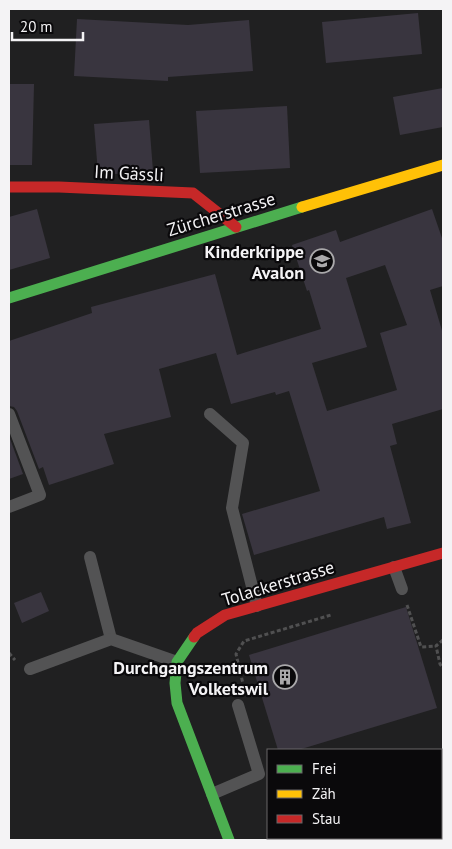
<svg xmlns="http://www.w3.org/2000/svg" width="452" height="849" font-family="'PT Sans',sans-serif">
	<style>
		.building { fill: #39353f; fill-rule: evenodd }
		.lines { fill: none; stroke-linecap: round; stroke-linejoin: round }
		.path { stroke: #505051; stroke-width: 3; stroke-dasharray: 4 2.5; stroke-linecap: butt }
		.lane { stroke: #535354; stroke-width: 12 }
		.fast { stroke: #4caf50; stroke-width: 11 }
		.slow { stroke: #ffc107; stroke-width: 11 }
		.jam { stroke: #c62828; stroke-width: 11 }
		.labels { text-anchor: middle; dominant-baseline: central; stroke-width: 4.5; stroke-linejoin: round; paint-order: stroke }
		.street-label { font-size: 18px; fill: #f4f3f5; stroke: #0a090b }
		.poi-label { font-size: 18px; font-weight: bold; fill: #f4f3f5; stroke: #0a090b; text-anchor: end }
	</style>
	<rect width="100%" height="100%" fill="#202021"/>
	<g class="building">
		<polygon points="418,13 422,54 326,63 322,22"/>
		<polygon points="77,19 188,25 249,20 253,71 168,77 168,81 74,76"/>
		<polygon points="9,84 34,84 32,165 9,165"/>
		<polygon points="443,88 443,127 400,135 393,97"/>
		<polygon points="287,106 290,168 200,173 196,111"/>
		<polygon points="149,120 153,171 118,174 98,173 94,124"/>
		<polygon points="37,209 50,258 9,270 9,217"/>
		<path d="M432,209L443,241V286L430,290L443,334V409L392,424L397,444L390,446L411,523L387,529L384,517L254,555L242,514L320,491L289,391L276,395L275,392L231,404L216,353L159,369L171,417L104,434L114,464L49,485L43,467L39,469L17,411L14,407L9,406V341L92,313L91,307L215,274L237,355L321,329L309,290L307,291L292,245L336,230L340,242ZM385,265L407,325L380,333L397,390L327,411L312,363L367,347L346,278Z"/>
		<polygon points="9,436 23,474 9,479"/>
		<polygon points="41,592 49,611 22,623 14,603"/>
		<polygon points="406,607 437,708 298,750 278,750 249,655"/>
	</g>
	<g class="lines">
		<g class="path">
			<polyline points="407,605 421,647 436,646"/>
			<polyline points="443,640 436,646 440,664 443,668"/>
			<polyline points="9,653 15,660"/>
			<polyline points="244,688 236,654 244,641 331,615"/>
		</g>
		<g class="lane">
			<polyline points="9,414 40,495 9,507"/>
			<polyline points="210,414 243,443 232,508 257,606"/>
			<polyline points="90,557 111,639"/>
			<polyline points="394,567 402,589"/>
			<polyline points="30,669 111,639 177,662"/>
			<polyline points="212,794 259,774 238,705"/>
		</g>
		<g class="fast">
			<polyline points="9,298 302,207"/>
			<polyline points="194,637 177,662 175,683 177,703 229,840"/>
		</g>
		<polyline class="slow" points="302,207 443,165"/>
		<g class="jam">
			<polyline points="9,187 59,187 193,193 236,227"/>
			<polyline points="194,637 197,633 225,615 443,553"/>
		</g>
	</g>
	<defs>
		<g id="school-ring" transform="scale(1.25)"><circle r="9.5" fill="#0a090b" stroke="#aaa9ab" stroke-width="1.5"/><path d="M0-5L7-2L0 1L-7-2ZM-4 1L0 2.5L4 1V4Q0 6-4 4Z" fill="#aaa9ab"/></g>
		<g id="building-ring" transform="scale(1.25)"><circle r="9.5" fill="#0a090b" stroke="#aaa9ab" stroke-width="1.5"/><path d="M-4-6H4V6H1V3H-1V6H-4ZM-2.5-4.3h1.7v1.8h-1.7ZM.8-4.3h1.7v1.8H.8ZM-2.5-1h1.7V.8h-1.7ZM.8-1h1.7V.8H.8Z" fill="#aaa9ab"/></g>
	</defs>
	<g fill-rule="evenodd">
		<use href="#school-ring" x="322" y="261"/>
		<use href="#building-ring" x="285" y="677"/>
	</g>
	<g class="labels">
		<g class="street-label">
			<text transform="translate(129 173) rotate(3)">Im Gässli</text>
			<text transform="translate(221 214) rotate(-17)">Zürcherstrasse</text>
			<text transform="translate(278 583) rotate(-17)">Tolackerstrasse</text>
		</g>
		<g class="poi-label">
			<text x="304" y="251">Kinderkrippe<tspan x="304" dy="21">Avalon</tspan></text>
			<text x="268" y="667">Durchgangszentrum<tspan x="268" dy="21">Volketswil</tspan></text>
		</g>
	</g>
	<rect width="452" height="849" fill="none" stroke="#f4f3f5" stroke-width="20"/>
	<rect x="267" y="749" width="175" height="90" fill="#0a090b" stroke="#686769"/>
	<rect x="277" y="765" width="25" height="8" fill="#4caf50" stroke="#686769"/>
	<text x="312" y="774" font-size="15" fill="#f4f3f5">Frei</text>
	<rect x="277" y="790" width="25" height="8" fill="#ffc107" stroke="#686769"/>
	<text x="312" y="799" font-size="15" fill="#f4f3f5">Zäh</text>
	<rect x="277" y="815" width="25" height="8" fill="#c62828" stroke="#686769"/>
	<text x="312" y="824" font-size="15" fill="#f4f3f5">Stau</text>
	<path d="M12 32v8h71v-8" fill="none" stroke="#f4f3f5" stroke-width="2.5"/>
	<text x="20" y="32" font-size="15" fill="#f4f3f5" stroke="#0a090b" stroke-width="4" paint-order="stroke">20 m</text>
</svg>
